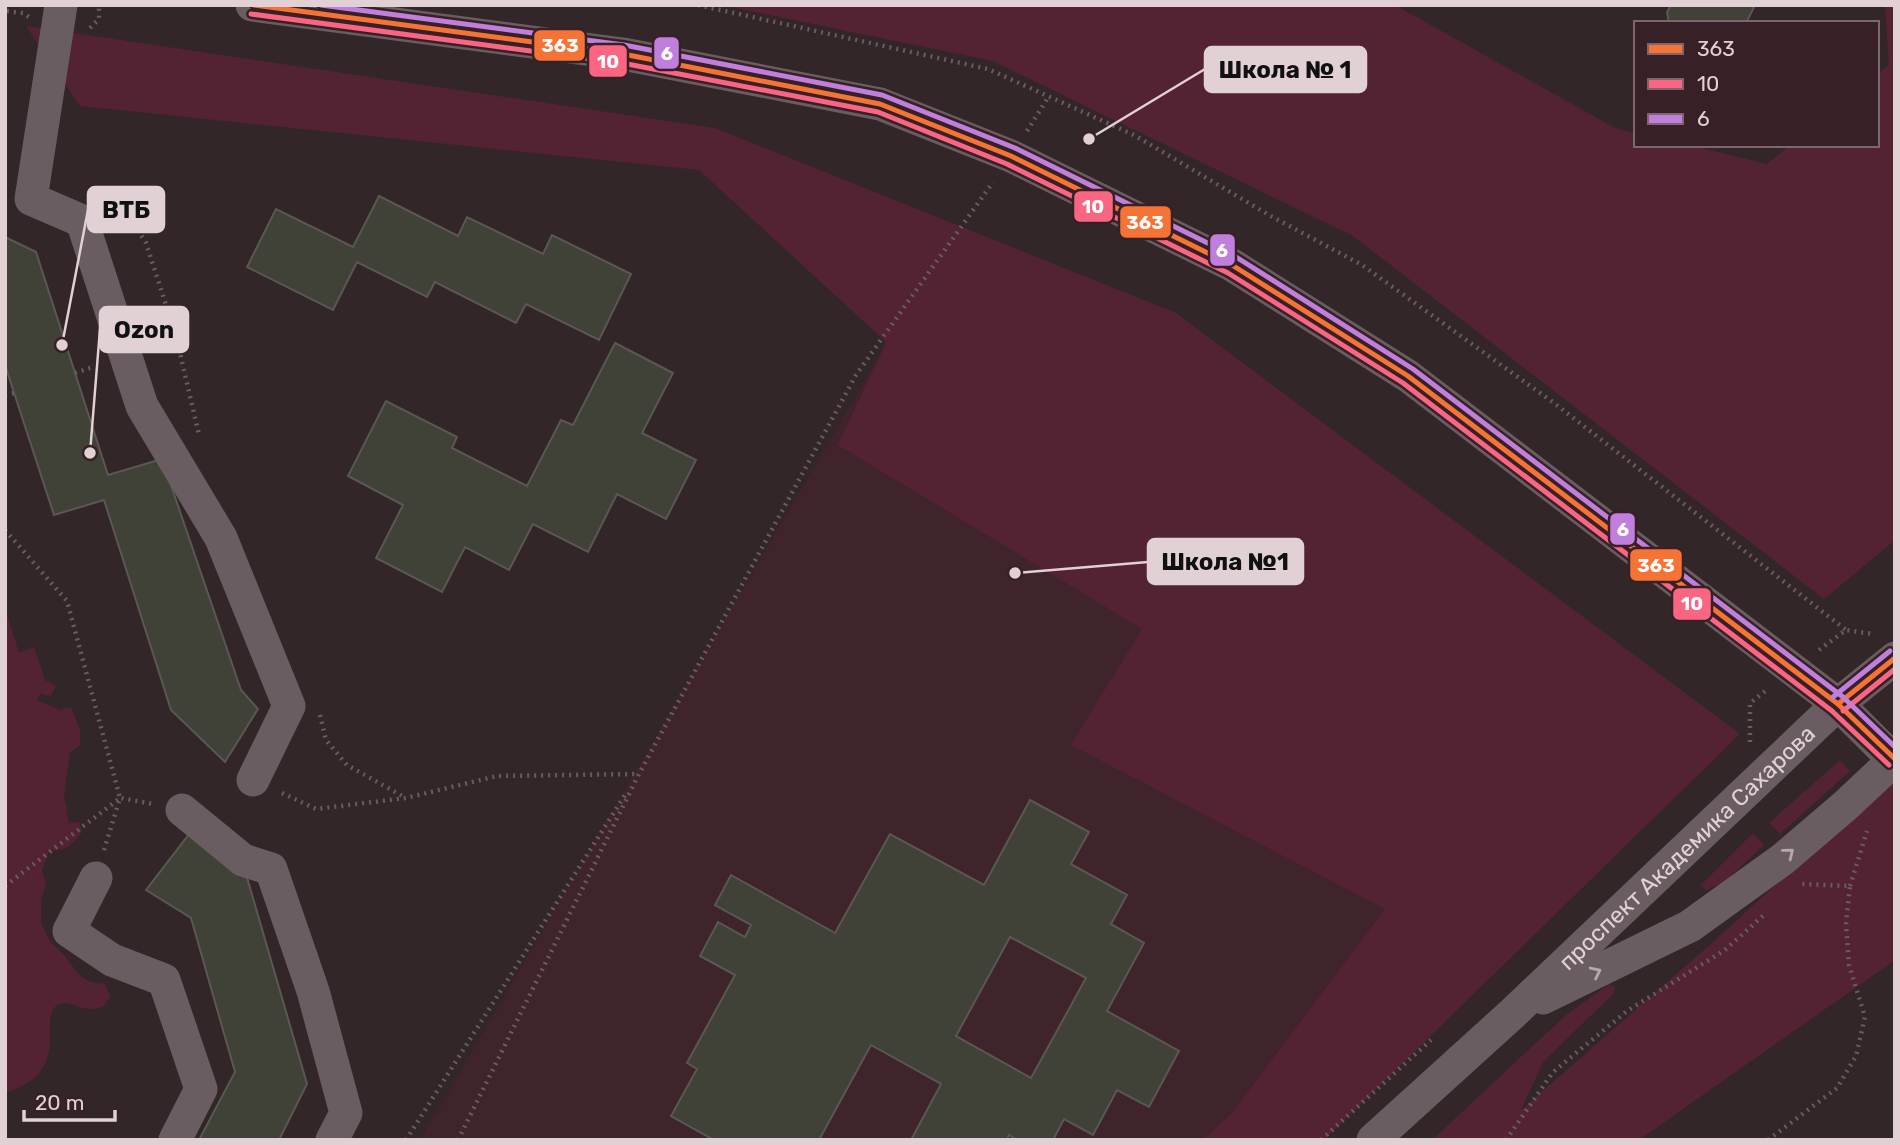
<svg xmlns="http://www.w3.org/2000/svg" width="1900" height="1145" font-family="Rubik,sans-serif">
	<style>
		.built { fill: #3f242c }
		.green { fill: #532333 }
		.building { fill: #404237; stroke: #5a5754; stroke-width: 2; fill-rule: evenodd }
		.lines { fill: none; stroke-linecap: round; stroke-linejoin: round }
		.path { stroke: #675c5f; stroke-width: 4.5; stroke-dasharray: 2 5; stroke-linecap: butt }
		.minor { stroke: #6a5d61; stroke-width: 33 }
		.bus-1-casing { stroke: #372127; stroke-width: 10 }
		.bus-2-casing { stroke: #372127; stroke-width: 10 }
		.bus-3-casing { stroke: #372127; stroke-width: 10 }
		.bus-1 { stroke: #f57335; stroke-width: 5 }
		.bus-2 { stroke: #fa6682; stroke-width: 5 }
		.bus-3 { stroke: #c07fdc; stroke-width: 5 }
		.oneway { stroke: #b7a8ac }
		.labels { text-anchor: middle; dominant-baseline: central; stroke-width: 5; stroke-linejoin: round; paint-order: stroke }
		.street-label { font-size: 23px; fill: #e1d1d5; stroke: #372127 }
		.leader { fill: none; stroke: #e1d1d5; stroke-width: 2.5 }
		.callout-dot { fill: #e1d1d5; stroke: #372127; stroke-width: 2.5 }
		.callout { fill: #e1d1d5; stroke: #e1d1d5; stroke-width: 2.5 }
		.callout-label { font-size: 24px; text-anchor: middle; font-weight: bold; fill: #111 }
		.line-badge { stroke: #372127; stroke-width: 2.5 }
		.badge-label { font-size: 19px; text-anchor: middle; font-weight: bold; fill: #fff }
	</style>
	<rect width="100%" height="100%" fill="#322629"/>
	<polygon class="built" points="887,343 1670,802 1324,1140 420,1140"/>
	<g class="green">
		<polygon points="721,5 1395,5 1615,128 1636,133 1636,145 1689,145 1767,164 1790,145 1877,145 1877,75 1889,65 1885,5 1895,5 1895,540 1824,599 1353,236 993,61"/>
		<polygon points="26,26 715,128 1176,313 1740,734 1324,1140 1202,1140 1231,1114 1385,909 1071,745 1142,629 838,445 886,342 699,170 80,106"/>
		<path d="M5,608L19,653L34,647L45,680L56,686L51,696L40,694L37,700L60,710L71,707L80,730V745L70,753L64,795L69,823L79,822L82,832C70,847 69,849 49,851L42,870L46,884L41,900V923L50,941L65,956L79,975L90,982L105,984L110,996L104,1006C98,1008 93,1010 88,1009C77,1008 66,999 56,1006C38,1019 74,1072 5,1093Z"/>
		<polygon points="1840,760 1850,771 1780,834 1769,823"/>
		<polygon points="1895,775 1895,960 1639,1140 1432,1140 1566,1015 1609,984 1615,987 1613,994 1543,1062 1521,1110 1713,942"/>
		<polygon points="1753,833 1764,845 1723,883 1706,890 1701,885"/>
	</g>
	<g class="building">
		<polygon points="1671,5 1755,5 1746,23 1669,23 1667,12"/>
		<polygon points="379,196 458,236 467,217 543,254 552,235 631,274 599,340 526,304 516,323 435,282 427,297 357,262 333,310 247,267 276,209 353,247"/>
		<polygon points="5,237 36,252 108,475 162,459 241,690 258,709 225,762 171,710 104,500 54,515 5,365"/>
		<polygon points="615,343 673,373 642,433 696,460 666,519 617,494 588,552 533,524 509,570 465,547 442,592 376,558 403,505 348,476 386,401 457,437 452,448 527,486 561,420 573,425"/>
		<path d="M1030,800L1089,832L1071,864L1127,895L1111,924L1144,943L1107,1011L1179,1051L1149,1107L1117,1090L1093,1135L1064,1119L1053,1140H1017L1009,1135L1007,1140H911L941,1084L871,1045L819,1140H714L671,1116L697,1069L687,1063L735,975L700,956L718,922L745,937L751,925L715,905L731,875L835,933L890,834L984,885ZM1010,937L1086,978L1031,1078L956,1036Z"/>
		<polygon points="190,833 246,874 307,1084 279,1140 199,1140 235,1072 191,918 146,890"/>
	</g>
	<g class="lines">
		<g class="path">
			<polyline points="7,5 6,11 23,13 29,17"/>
			<polyline points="698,5 988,69 1134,135 1269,215 1362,265 1554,403 1846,630"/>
			<polyline points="90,28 99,19 99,5"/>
			<polyline points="1027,131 1049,96"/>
			<polyline points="111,208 133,223 146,243 176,336 199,435"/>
			<polyline points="75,373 93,367 92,365"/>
			<polyline points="5,395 14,393"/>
			<polyline points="5,530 67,601 120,798 5,886"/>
			<polyline points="1819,650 1846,630 1873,634"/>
			<polyline points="320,715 326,740 347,765 406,798"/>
			<polyline points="1750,742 1750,703 1768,689"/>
			<polyline points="282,793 316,809 406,798 497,776 639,774"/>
			<polyline points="104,850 120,798 153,804"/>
			<polyline points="1850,886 1867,831"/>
			<polyline points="406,1140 625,795"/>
			<polyline points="458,1140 639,774 856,375 993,182"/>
			<polyline points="1321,1140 1431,1040"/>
			<polyline points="1506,1140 1553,1072 1627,1011 1725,950 1766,913"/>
			<polyline points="1768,1140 1837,1088 1856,1056 1865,1017 1849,965 1846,924 1850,886 1802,884"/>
		</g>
		<g class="minor">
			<polyline points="61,5 31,199 82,221 142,406 221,538 289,706 253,780"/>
			<polyline points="252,5 623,54 880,104 1011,156 1232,265 1408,376 1838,704 1894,760"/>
			<polyline points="182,810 243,860 271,869 313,991 346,1113 332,1140"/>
			<polyline points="96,878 69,931 112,960 164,980 201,1089 175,1140"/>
			<polyline points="1543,998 1690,926 1783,859 1846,805 1895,759"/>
			<path id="s1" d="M1373,1140L1513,1013L1838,704L1895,658"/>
		</g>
		<g class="bus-1-casing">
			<g id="bus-1">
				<polyline points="254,5 623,54 880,104 1011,156 1232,265 1408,376 1838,704 1895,759"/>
				<polyline points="1838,704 1895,658"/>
			</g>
		</g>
		<g class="bus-2-casing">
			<g id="bus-2">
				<polyline points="251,14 622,63 878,112 1007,164 1228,273 1403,383 1832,711 1889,765"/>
				<polyline points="1843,711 1895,669"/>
			</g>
		</g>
		<g class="bus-3-casing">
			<g id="bus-3">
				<polyline points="321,5 624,45 882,95 1015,148 1236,257 1413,369 1843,697 1895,747"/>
				<polyline points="1833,697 1890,651"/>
			</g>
		</g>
		<use href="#bus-1" class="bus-1"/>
		<use href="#bus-2" class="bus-2"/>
		<use href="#bus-3" class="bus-3"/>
	</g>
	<defs><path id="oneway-chevron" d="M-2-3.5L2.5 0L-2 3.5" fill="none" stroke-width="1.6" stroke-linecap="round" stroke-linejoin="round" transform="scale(1.75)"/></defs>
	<g class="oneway">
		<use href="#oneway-chevron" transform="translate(1789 853) rotate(-39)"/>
		<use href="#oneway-chevron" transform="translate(1596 972) rotate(-26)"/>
	</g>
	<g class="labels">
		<g class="street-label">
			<text stroke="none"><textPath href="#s1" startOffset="429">проспект Академика Сахарова</textPath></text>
		</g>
	</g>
	<path class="leader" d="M1089 139L1205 69M62 345L88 210M90 453L100 329M1015 573L1148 562"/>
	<g class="callout-dot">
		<circle cx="1089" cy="139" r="7"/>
		<circle cx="62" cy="345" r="7"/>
		<circle cx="90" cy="453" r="7"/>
		<circle cx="1015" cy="573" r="7"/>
	</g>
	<g class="callout">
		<rect x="1205" y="47" width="161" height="45" rx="7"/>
		<rect x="88" y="187" width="76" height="45" rx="7"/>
		<rect x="100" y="307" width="88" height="45" rx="7"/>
		<rect x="1148" y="539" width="155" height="45" rx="7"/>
	</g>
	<g class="callout-label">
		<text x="1285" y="78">Школа № 1</text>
		<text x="126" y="218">ВТБ</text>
		<text x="144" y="338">Ozon</text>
		<text x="1225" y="570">Школа №1</text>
	</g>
	<g class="line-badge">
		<rect x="533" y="29" width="53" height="33" rx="7" fill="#f57335"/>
		<rect x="653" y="36" width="27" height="34" rx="7" fill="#c07fdc"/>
		<rect x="588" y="44" width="40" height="34" rx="7" fill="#fa6682"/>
		<rect x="1073" y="190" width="41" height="33" rx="7" fill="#fa6682"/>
		<rect x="1119" y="205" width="53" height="34" rx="7" fill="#f57335"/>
		<rect x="1209" y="233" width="27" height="34" rx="7" fill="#c07fdc"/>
		<rect x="1609" y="512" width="27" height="34" rx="7" fill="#c07fdc"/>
		<rect x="1629" y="548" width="54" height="34" rx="7" fill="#f57335"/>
		<rect x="1672" y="587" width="40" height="34" rx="7" fill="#fa6682"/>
	</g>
	<g class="badge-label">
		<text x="560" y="52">363</text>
		<text x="667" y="60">6</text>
		<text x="608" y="68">10</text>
		<text x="1093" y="213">10</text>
		<text x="1145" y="229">363</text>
		<text x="1222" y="257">6</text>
		<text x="1623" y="536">6</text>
		<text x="1656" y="572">363</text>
		<text x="1692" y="610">10</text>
	</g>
	<rect width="1900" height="1145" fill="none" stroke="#e1d1d5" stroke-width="14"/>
	<rect x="1634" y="21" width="245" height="126" fill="#372127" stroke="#7b676d" stroke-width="2"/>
	<rect x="1648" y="44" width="35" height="10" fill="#f57335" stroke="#7b676d" stroke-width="2"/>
	<text x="1697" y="56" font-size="21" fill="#e1d1d5">363</text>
	<rect x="1648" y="79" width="35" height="10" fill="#fa6682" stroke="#7b676d" stroke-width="2"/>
	<text x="1697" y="91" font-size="21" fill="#e1d1d5">10</text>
	<rect x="1648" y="114" width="35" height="10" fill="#c07fdc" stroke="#7b676d" stroke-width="2"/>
	<text x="1697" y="126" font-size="21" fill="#e1d1d5">6</text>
	<path d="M24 1110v10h91v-10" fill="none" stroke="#e1d1d5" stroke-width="3.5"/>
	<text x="35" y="1110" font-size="21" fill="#e1d1d5" stroke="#372127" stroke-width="5" paint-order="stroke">20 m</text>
</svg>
